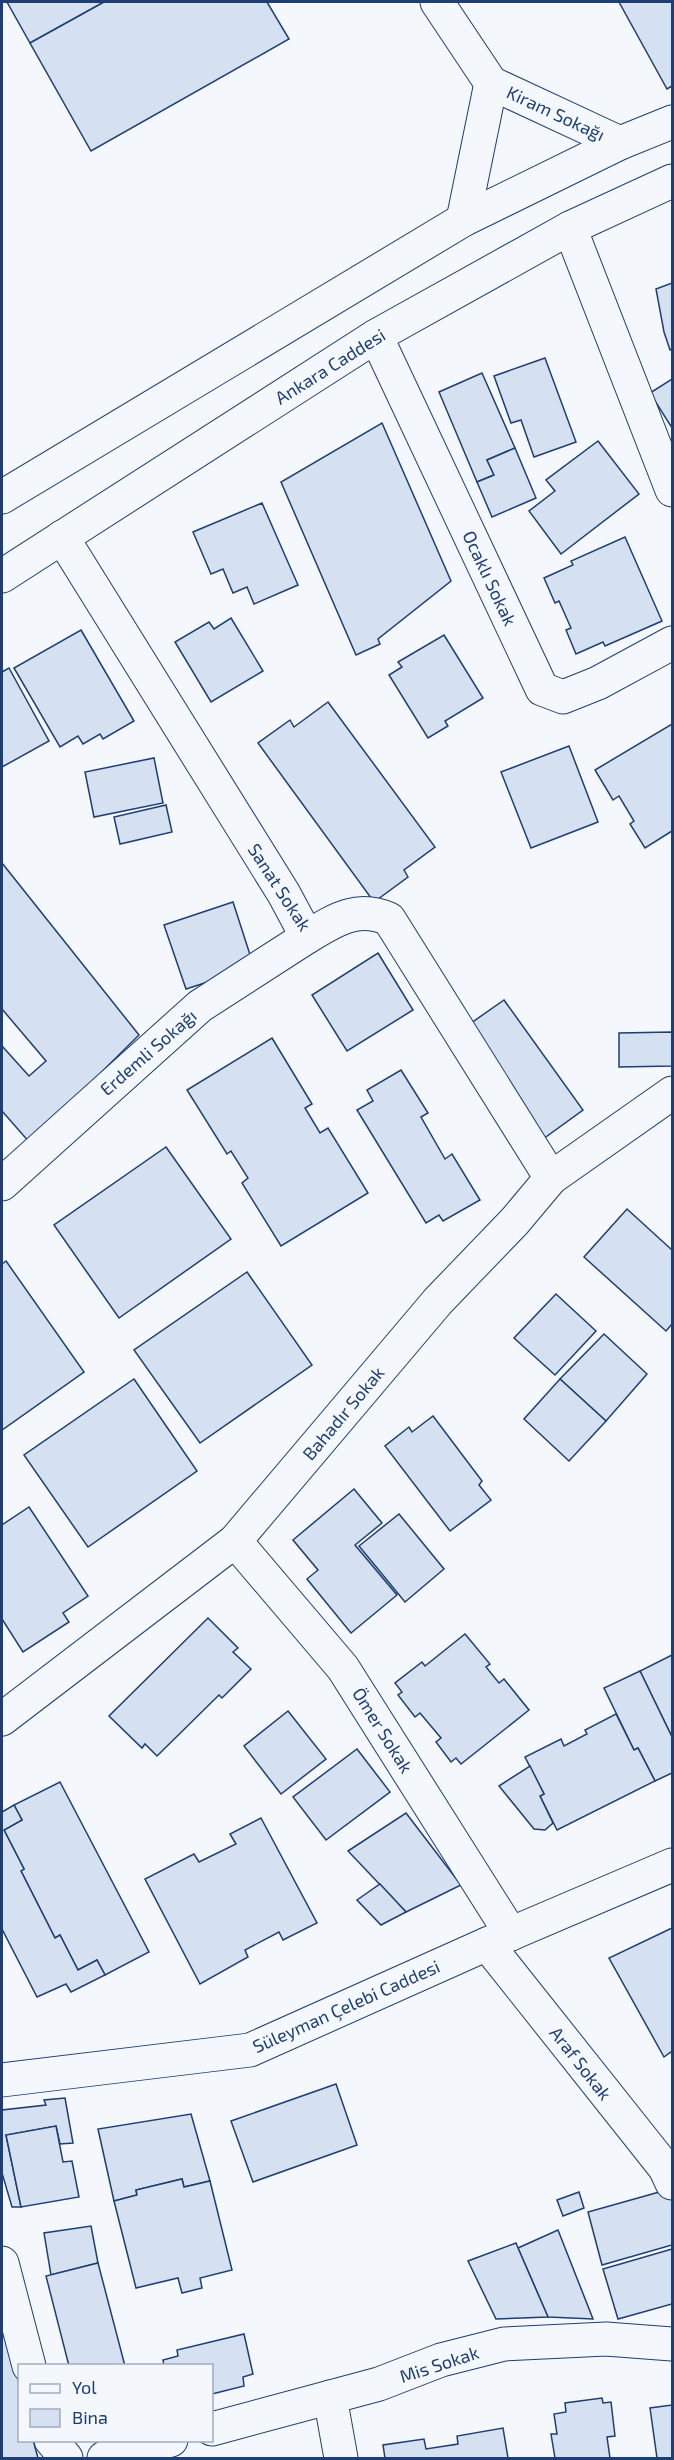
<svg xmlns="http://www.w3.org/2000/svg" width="674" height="2460" font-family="'Exo 2',sans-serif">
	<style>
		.building { fill: #d5e0f0; stroke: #1d3f73; stroke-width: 1.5 }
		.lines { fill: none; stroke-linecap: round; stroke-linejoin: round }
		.street-casing { stroke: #1d3f73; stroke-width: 35 }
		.secondary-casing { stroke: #1d3f73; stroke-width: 35 }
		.primary-casing { stroke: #1d3f73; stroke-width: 35 }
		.street { stroke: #f4f7fb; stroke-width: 33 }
		.secondary { stroke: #f4f7fb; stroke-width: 33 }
		.primary { stroke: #f4f7fb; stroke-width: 33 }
		.labels { text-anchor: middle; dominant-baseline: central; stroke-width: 4.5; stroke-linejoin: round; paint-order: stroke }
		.street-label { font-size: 18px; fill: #1d3f73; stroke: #f4f7fb }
	</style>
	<rect width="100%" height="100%" fill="#f4f7fb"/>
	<g class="building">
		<polygon points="7,2 104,2 30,43"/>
		<polygon points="104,2 267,2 289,39 91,151 30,43"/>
		<polygon points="619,2 672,2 672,86 667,89"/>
		<polygon points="672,283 672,349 670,350 664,332 656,289"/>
		<polygon points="545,358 576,442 534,457 521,420 511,423 494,376"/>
		<polygon points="482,373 515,448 487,460 494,475 477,482 439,392"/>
		<polygon points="672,379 672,428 650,393"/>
		<polygon points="382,423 451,581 378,639 380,644 356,655 281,482"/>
		<polygon points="598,441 639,494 561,554 529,511 555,491 546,480"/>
		<polygon points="515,448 536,498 492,517 477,482 494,475 487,460"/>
		<polygon points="262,503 298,585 254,604 247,587 233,593 223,569 211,574 193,532"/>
		<polygon points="625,537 662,621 605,646 603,642 576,654 566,630 571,628 559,601 555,603 544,578 573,565 571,561"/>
		<polygon points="231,618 263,671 211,702 175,642 209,622 214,629"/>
		<polygon points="81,630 134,721 103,739 100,734 83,744 78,736 60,747 14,668"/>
		<polygon points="444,635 483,698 445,721 448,726 428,738 389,675 402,667 398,662"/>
		<polygon points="9,668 49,741 2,767 2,672"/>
		<polygon points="328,702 435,847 404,870 408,877 374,902 258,743 290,720 294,727"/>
		<polygon points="672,724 672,831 645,848 630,824 634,821 619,796 613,800 595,770"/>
		<polygon points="569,746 598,822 531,848 501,772"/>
		<polygon points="154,758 163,803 94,817 85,772"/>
		<polygon points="166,805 172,832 120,844 114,817"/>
		<polygon points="2,863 139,1035 30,1143 2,1111 2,1046 29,1076 46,1061 2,1009"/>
		<polygon points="233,902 254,967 186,989 164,925"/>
		<polygon points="378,953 413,1010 347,1051 312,995"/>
		<polygon points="504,1000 583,1110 543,1139 464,1028"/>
		<polygon points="672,1032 672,1066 619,1067 619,1033"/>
		<polygon points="272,1038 312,1104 305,1108 320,1133 328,1128 368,1193 281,1246 242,1183 248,1178 231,1151 227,1154 187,1090"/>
		<polygon points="401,1070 428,1113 421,1117 445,1159 452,1154 480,1200 443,1221 439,1215 426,1223 357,1110 373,1101 367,1090"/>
		<polygon points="166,1147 231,1239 119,1318 54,1225"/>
		<polygon points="627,1209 672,1250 672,1324 666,1331 584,1257"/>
		<polygon points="6,1261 84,1372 2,1430 2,1264"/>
		<polygon points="247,1272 312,1365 200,1443 134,1350"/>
		<polygon points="556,1294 596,1331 555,1375 514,1338"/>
		<polygon points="604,1334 647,1374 606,1421 560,1379"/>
		<polygon points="134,1379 197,1471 88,1547 24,1455"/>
		<polygon points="560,1379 606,1421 569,1461 524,1419"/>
		<polygon points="433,1416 482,1481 479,1485 491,1500 450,1531 385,1446 409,1427 412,1432"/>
		<polygon points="354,1489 382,1523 355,1545 397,1595 351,1633 307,1579 318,1570 293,1540"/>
		<polygon points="29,1507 88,1596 63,1613 69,1622 23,1652 2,1619 2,1525"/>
		<polygon points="399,1514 444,1569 405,1602 359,1546"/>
		<polygon points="208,1618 238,1648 233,1652 251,1669 222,1698 219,1695 157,1756 145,1744 142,1748 109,1716"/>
		<polygon points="465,1634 490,1664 486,1667 499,1683 504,1679 529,1710 461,1764 456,1758 451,1762 436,1742 441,1738 420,1713 415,1717 398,1695 402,1692 395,1683 422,1662 425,1666"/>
		<polygon points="672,1655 672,1737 640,1671"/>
		<polygon points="640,1671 672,1737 672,1773 655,1781 638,1748 634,1750 604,1688"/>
		<polygon points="288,1711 326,1759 281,1794 244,1746"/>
		<polygon points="616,1714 634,1750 638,1748 655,1781 557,1830 540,1796 544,1794 525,1757 561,1739 564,1746 587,1734 585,1730"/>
		<polygon points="357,1749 390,1792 326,1840 293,1797"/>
		<polygon points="530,1766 544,1794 540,1796 553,1823 545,1830 534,1829 499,1786"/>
		<polygon points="60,1782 149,1952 105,1975 97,1960 78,1970 60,1935 55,1938 21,1871 24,1869 4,1830 22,1820 14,1805"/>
		<polygon points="14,1805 22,1820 4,1830 24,1869 21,1871 55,1938 60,1935 78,1970 97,1960 105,1975 71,1992 66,1984 37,1997 2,1929 2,1812"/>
		<polygon points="406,1813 461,1885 406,1912 348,1851"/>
		<polygon points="261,1818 317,1923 283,1940 279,1932 245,1950 248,1957 200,1984 145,1879 194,1854 199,1862 236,1844 230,1834"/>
		<polygon points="380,1884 406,1912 381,1925 357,1900"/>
		<polygon points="672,1928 672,2051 664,2057 609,1958"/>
		<polygon points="336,2084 357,2145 253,2182 231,2121"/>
		<polygon points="65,2098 73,2143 60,2144 56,2126 6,2135 21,2207 12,2207 2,2173 2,2110 46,2105 44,2100"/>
		<polygon points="191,2114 210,2181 184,2187 182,2179 136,2190 137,2195 114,2201 98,2129"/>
		<polygon points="56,2126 63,2162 72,2161 79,2197 21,2207 6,2135"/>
		<polygon points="182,2179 184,2187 210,2181 232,2270 200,2278 202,2288 182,2293 178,2278 136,2288 114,2201 137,2195 136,2190"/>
		<polygon points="670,2189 672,2200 672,2245 602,2265 588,2212"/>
		<polygon points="579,2192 584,2208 563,2216 557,2200"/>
		<polygon points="91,2226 98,2263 51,2275 44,2233"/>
		<polygon points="558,2230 593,2319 548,2317 518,2248"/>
		<polygon points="516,2243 518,2248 548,2317 496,2319 468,2261"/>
		<polygon points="672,2249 672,2304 618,2319 603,2269"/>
		<polygon points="98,2263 125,2366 69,2366 46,2276"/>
		<polygon points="244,2334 253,2374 243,2377 244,2386 212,2394 212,2366 164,2366 163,2360 178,2356 177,2350"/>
		<polygon points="6,2336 20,2387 20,2440 33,2440 38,2458 2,2458 2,2337"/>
		<polygon points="602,2398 603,2403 611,2402 615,2436 607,2437 610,2458 555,2458 551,2434 557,2434 554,2414 566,2412 565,2403"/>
		<polygon points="672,2405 672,2458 657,2458 650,2408"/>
		<polygon points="503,2428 508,2458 385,2458 383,2445 424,2439 426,2449 458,2444 457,2436"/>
	</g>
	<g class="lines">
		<g class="street-casing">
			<g id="street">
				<polyline points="376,336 542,689 563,697 598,683 672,643"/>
				<path d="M62,537L284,894L307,937C335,920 357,905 389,919L551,1178"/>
				<polyline points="2,1184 200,1006 307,937"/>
				<polyline points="235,1541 343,1668 511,1934"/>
				<polyline points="2,1719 235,1541 438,1301 515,1221 551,1178 672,1093"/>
				<polyline points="487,1944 665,2168 672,2183"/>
				<polyline points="2,2263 29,2366"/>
				<polyline points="330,2397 341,2458"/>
				<polyline points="212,2429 379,2384 441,2360 504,2344 606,2339 672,2344"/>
				<polyline points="51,2440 66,2458"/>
				<polyline points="104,2458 171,2440"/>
			</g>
		</g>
		<g class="secondary-casing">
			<g id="secondary">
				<polyline points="437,2 491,83"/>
				<polyline points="491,83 620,143"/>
				<polyline points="463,220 491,83"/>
				<polyline points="570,228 672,490"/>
				<polyline points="2,2080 250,2050 487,1944 672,1865"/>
			</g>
		</g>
		<g class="primary-casing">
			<g id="primary">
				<polyline points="2,497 463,220 620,143 672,122"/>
				<polyline points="2,576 376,336 570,228 672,181"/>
			</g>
		</g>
		<use href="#street" class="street"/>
		<use href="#secondary" class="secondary"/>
		<use href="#primary" class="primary"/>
	</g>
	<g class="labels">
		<g class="street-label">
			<text transform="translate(556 113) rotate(25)">Kiram Sokağı</text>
			<text transform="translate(330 366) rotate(-32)">Ankara Caddesi</text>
			<text transform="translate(490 578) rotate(65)">Ocaklı Sokak</text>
			<text transform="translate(280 887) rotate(57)">Sanat Sokak</text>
			<text transform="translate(148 1052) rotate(-41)">Erdemli Sokağı</text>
			<text transform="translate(343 1413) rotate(-50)">Bahadır Sokak</text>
			<text transform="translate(383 1730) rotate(58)">Ömer Sokak</text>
			<text transform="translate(346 2006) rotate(-24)">Süleyman Çelebi Caddesi</text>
			<text transform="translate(581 2063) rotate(52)">Araf Sokak</text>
			<text transform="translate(439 2364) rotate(-18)">Mis Sokak</text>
		</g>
	</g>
	<rect width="674" height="2460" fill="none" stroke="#1d3f73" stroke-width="6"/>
	<rect x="18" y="2364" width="195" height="78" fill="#f4f7fb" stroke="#9eadc5" stroke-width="1.5"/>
	<rect x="30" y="2384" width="30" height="9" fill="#f4f7fb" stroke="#9eadc5" stroke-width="1.5"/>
	<text x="72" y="2394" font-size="18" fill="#1d3f73">Yol</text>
	<rect x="30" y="2409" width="30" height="18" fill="#d5e0f0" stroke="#9eadc5" stroke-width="1.5"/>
	<text x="72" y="2424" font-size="18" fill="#1d3f73">Bina</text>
</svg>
